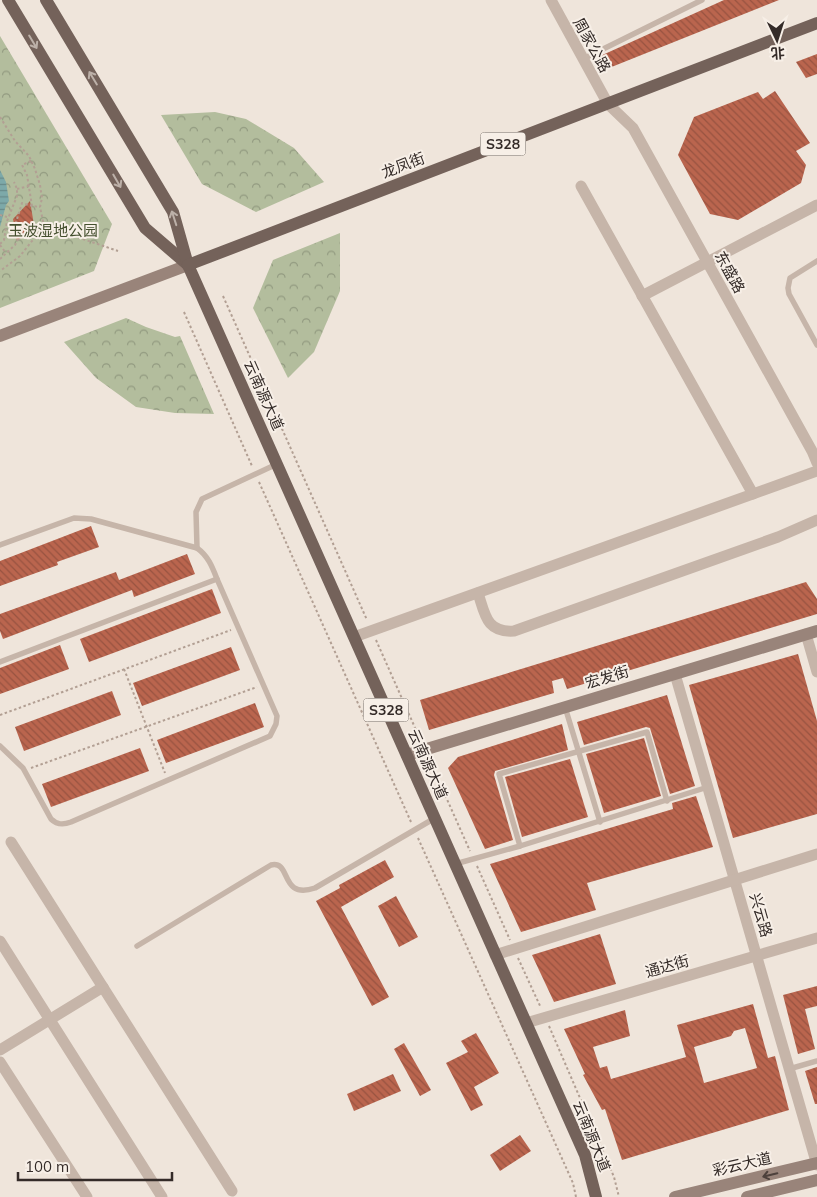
<svg xmlns="http://www.w3.org/2000/svg" width="817" height="1197" font-family="Mulish,'Noto Sans SC',sans-serif">
	<style>
		.forest { fill: url(#forest-crowns) }
		.water { fill: url(#water-rules) }
		.building { fill: url(#building-back-hatch); fill-rule: evenodd }
		.lines { fill: none; stroke-linecap: round; stroke-linejoin: round }
		.path { stroke: #b29f93; stroke-width: 2; stroke-dasharray: 2.5 2.5; stroke-linecap: butt }
		.lane { stroke: #c6b5a9; stroke-width: 5.5 }
		.street { stroke: #c6b5a9; stroke-width: 11 }
		.secondary { stroke: #99847a; stroke-width: 12 }
		.primary { stroke: #74625a; stroke-width: 12 }
		.oneway { stroke: #bcb0a8 }
		.oneway2 { stroke: #4d413c }
		.labels { text-anchor: middle; dominant-baseline: central; stroke-width: 4; stroke-linejoin: round; paint-order: stroke }
		.shield { fill: #f7efe7; stroke: #6e6661; stroke-width: 1 }
		.shield-label { font-size: 14px; font-weight: bold; fill: #342b28 }
		.street-label { font-size: 15px; fill: #342b28; stroke: #f7efe7 }
		.park-label { font-size: 15px; fill: #444f2e; stroke: #f7efe7 }
	</style>
	<defs>
		<pattern id="forest-crowns" width="20" height="18" patternUnits="userSpaceOnUse" patternTransform="scale(1.25)"><rect width="20" height="18" fill="#b3bd9d"/><path d="M2 6a3 3 0 1 1 6 0M12 15a3 3 0 1 1 6 0" fill="none" stroke="#929a80"/></pattern>
		<pattern id="water-rules" width="6" height="5" patternUnits="userSpaceOnUse" patternTransform="scale(1.25)"><rect width="6" height="5" fill="#7da9a9"/><path d="M0 2.5h6" fill="none" stroke="#678a8a"/></pattern>
		<pattern id="building-back-hatch" width="6" height="6" patternUnits="userSpaceOnUse" patternTransform="scale(1.25)"><rect width="6" height="6" fill="#ba654e"/><path d="M-1 5l2 2M0 0l6 6M5-1l2 2" fill="none" stroke="#985341"/></pattern>
	</defs>
	<rect width="100%" height="100%" fill="#efe5db"/>
	<g class="forest">
		<polygon points="0,36 112,224 94,271 0,308"/>
		<polygon points="215,112 246,119 294,148 324,182 256,212 202,184 161,115"/>
		<polygon points="340,233 340,291 314,352 288,378 253,308 273,260"/>
		<polygon points="126,318 146,327 175,337 180,336 214,414 175,413 136,407 96,378 64,342"/>
	</g>
	<polygon class="water" points="0,170 6,182 9,201 6,205 0,227"/>
	<g class="building">
		<polygon points="724,0 779,0 604,70 598,57"/>
		<polygon points="817,54 817,74 806,78 796,62"/>
		<polygon points="775,91 810,143 796,151 806,165 801,183 738,220 710,214 678,155 694,117 758,92 763,99"/>
		<polygon points="30,201 34,225 17,241 13,219"/>
		<polygon points="91,526 99,547 57,562 58,565 0,586 0,561"/>
		<polygon points="187,554 195,574 134,597 132,590 3,639 0,631 0,614 116,572 119,580"/>
		<polygon points="806,582 817,599 817,614 567,689 563,678 552,681 554,693 429,730 420,700"/>
		<polygon points="212,589 221,613 89,662 80,639"/>
		<polygon points="60,645 69,669 0,694 0,668"/>
		<polygon points="231,647 240,670 142,706 133,683"/>
		<polygon points="798,654 817,721 817,814 733,838 689,685"/>
		<polygon points="112,691 121,715 24,751 15,727"/>
		<polygon points="667,695 695,786 670,794 650,728 646,727 584,745 577,722"/>
		<polygon points="255,703 264,727 166,763 157,740"/>
		<polygon points="562,724 568,750 495,771 494,775 513,840 485,849 448,768 458,757"/>
		<polygon points="644,738 661,796 604,813 586,754"/>
		<polygon points="140,748 149,771 51,807 42,784"/>
		<polygon points="570,759 588,817 522,837 505,777"/>
		<polygon points="696,796 713,847 587,883 596,910 521,932 490,864 673,809 672,803"/>
		<polygon points="385,860 394,877 341,907 389,997 372,1006 316,901 340,888 339,885"/>
		<polygon points="396,896 418,937 399,947 378,906"/>
		<polygon points="600,934 616,984 554,1002 532,955"/>
		<polygon points="817,986 817,1006 805,1009 815,1049 798,1054 783,995"/>
		<path d="M753,1004L768,1058L775,1056L789,1110L622,1160L605,1109L602,1110L583,1075L585,1074L564,1029L625,1010L630,1036L593,1047L600,1068L607,1066L611,1079L686,1057L677,1025ZM745,1028L757,1068L704,1083L694,1047L731,1036L734,1031Z"/>
		<polygon points="476,1033 499,1073 474,1087 483,1105 471,1111 446,1063 468,1052 461,1041"/>
		<polygon points="404,1043 431,1090 420,1096 394,1049"/>
		<polygon points="817,1067 817,1104 815,1104 805,1071"/>
		<polygon points="393,1074 401,1091 354,1111 347,1094"/>
		<polygon points="520,1135 531,1151 500,1171 490,1155"/>
	</g>
	<g class="lines">
		<g class="path">
			<polyline points="0,117 15,141 29,156 35,169 40,185 42,198 40,207 44,226 20,256 0,271"/>
			<polyline points="31,161 22,165 27,175 32,206 40,207"/>
			<polyline points="17,189 29,186"/>
			<polyline points="0,215 7,217"/>
			<polyline points="45,226 118,251"/>
			<polyline points="0,244 4,240 7,221 17,196 17,189 14,182"/>
			<polyline points="0,245 6,253"/>
			<polyline points="0,259 15,245 21,234 13,232 22,203 32,206"/>
			<polyline points="223,296 367,620"/>
			<polyline points="184,312 252,466"/>
			<polyline points="259,482 411,822"/>
			<polyline points="376,640 420,739"/>
			<polyline points="124,669 165,773"/>
			<polyline points="0,715 231,630"/>
			<polyline points="429,759 470,851"/>
			<polyline points="31,768 257,687"/>
			<polyline points="418,838 573,1183 576,1197"/>
			<polyline points="477,866 510,940"/>
			<polyline points="518,958 541,1008"/>
			<polyline points="549,1026 614,1177 619,1197"/>
		</g>
		<g class="lane">
			<polyline points="583,59 702,0"/>
			<polyline points="817,261 790,278 788,288 789,294 817,345"/>
			<path d="M0,545L74,518L91,519L197,548C208,556 212,566 217,579L0,662"/>
			<polyline points="197,548 196,512 202,499 277,464"/>
			<polyline points="565,707 600,822"/>
			<path d="M0,746L23,768L51,819C57,825 63,825 71,822L270,736L276,724L277,716L217,579"/>
			<polyline points="520,846 499,774 647,732 667,801"/>
			<polyline points="455,864 520,846 708,787"/>
			<path d="M137,946L271,865C292,860 279,900 315,888L435,818"/>
			<polyline points="789,1069 817,1061"/>
		</g>
		<g class="street">
			<polyline points="551,0 608,104 633,128 812,451 817,463"/>
			<polyline points="581,186 753,494"/>
			<polyline points="642,296 817,205"/>
			<path d="M478,593C485,614 486,633 514,631L778,537L817,520"/>
			<polyline points="806,634 817,672"/>
			<polyline points="354,637 817,471"/>
			<polyline points="675,674 817,1165"/>
			<polyline points="11,842 232,1191"/>
			<polyline points="0,941 162,1197"/>
			<polyline points="495,955 817,854"/>
			<polyline points="526,1023 817,938"/>
			<polyline points="0,1050 103,987"/>
			<polyline points="0,1062 87,1197"/>
		</g>
		<g class="secondary">
			<polyline points="0,336 188,265"/>
			<polyline points="407,755 817,631"/>
			<polyline points="675,1197 817,1163"/>
			<polyline points="747,1197 817,1180"/>
		</g>
		<g class="primary">
			<polyline points="8,0 145,228 188,265"/>
			<polyline points="46,0 173,212 188,265 585,1155 596,1197"/>
			<polyline points="188,265 817,23"/>
		</g>
	</g>
	<defs><path id="oneway-shaft" d="M-6 0H5M1.5-3L5.5 0L1.5 3" fill="none" stroke-width="1.6" stroke-linecap="round" stroke-linejoin="round" transform="scale(1.25)"/></defs>
	<g class="oneway">
		<use href="#oneway-shaft" transform="translate(33 42) rotate(59)"/>
		<use href="#oneway-shaft" transform="translate(93 78) rotate(-121)"/>
		<use href="#oneway-shaft" transform="translate(117 181) rotate(60)"/>
		<use href="#oneway-shaft" transform="translate(174 218) rotate(-108)"/>
	</g>
	<use class="oneway2" href="#oneway-shaft" transform="translate(770 1175) rotate(167)"/>
	<g class="labels">
		<g class="shield">
			<rect x="480.5" y="132.5" width="45" height="23" rx="4"/>
			<rect x="363.5" y="698.5" width="45" height="23" rx="4"/>
		</g>
		<g class="shield-label">
			<text x="503" y="144">S328</text>
			<text x="386" y="710">S328</text>
		</g>
		<g class="street-label">
			<text transform="translate(592 45) rotate(61)">周家公路</text>
			<text transform="translate(403 165) rotate(-21)">龙凤街</text>
			<text transform="translate(730 272) rotate(61)">东盛路</text>
			<text transform="translate(264 395) rotate(66)">云南源大道</text>
			<text transform="translate(607 677) rotate(-17)">宏发街</text>
			<text transform="translate(428 764) rotate(66)">云南源大道</text>
			<text transform="translate(761 915) rotate(74)">兴云路</text>
			<text transform="translate(667 966) rotate(-16)">通达街</text>
			<text transform="translate(592 1136) rotate(68)">云南源大道</text>
			<text transform="translate(742 1164) rotate(-13)">彩云大道</text>
		</g>
		<g class="park-label">
			<text x="53" y="230">玉波湿地公园</text>
		</g>
	</g>
	<g transform="translate(777 40) rotate(176)" stroke="#f7efe7" stroke-width="4" paint-order="stroke">
	<path d="M0-4L9 19L0 12L-9 19Z" fill="#342b28"/>
	<text y="-8" font-size="14" font-weight="bold" text-anchor="middle" fill="#342b28">北</text>
	</g>
	<path d="M18 1172v8h154v-8" fill="none" stroke="#342b28" stroke-width="2.5"/>
	<text x="25" y="1172" font-size="15" fill="#342b28" stroke="#f7efe7" stroke-width="4" paint-order="stroke">100 m</text>
</svg>
